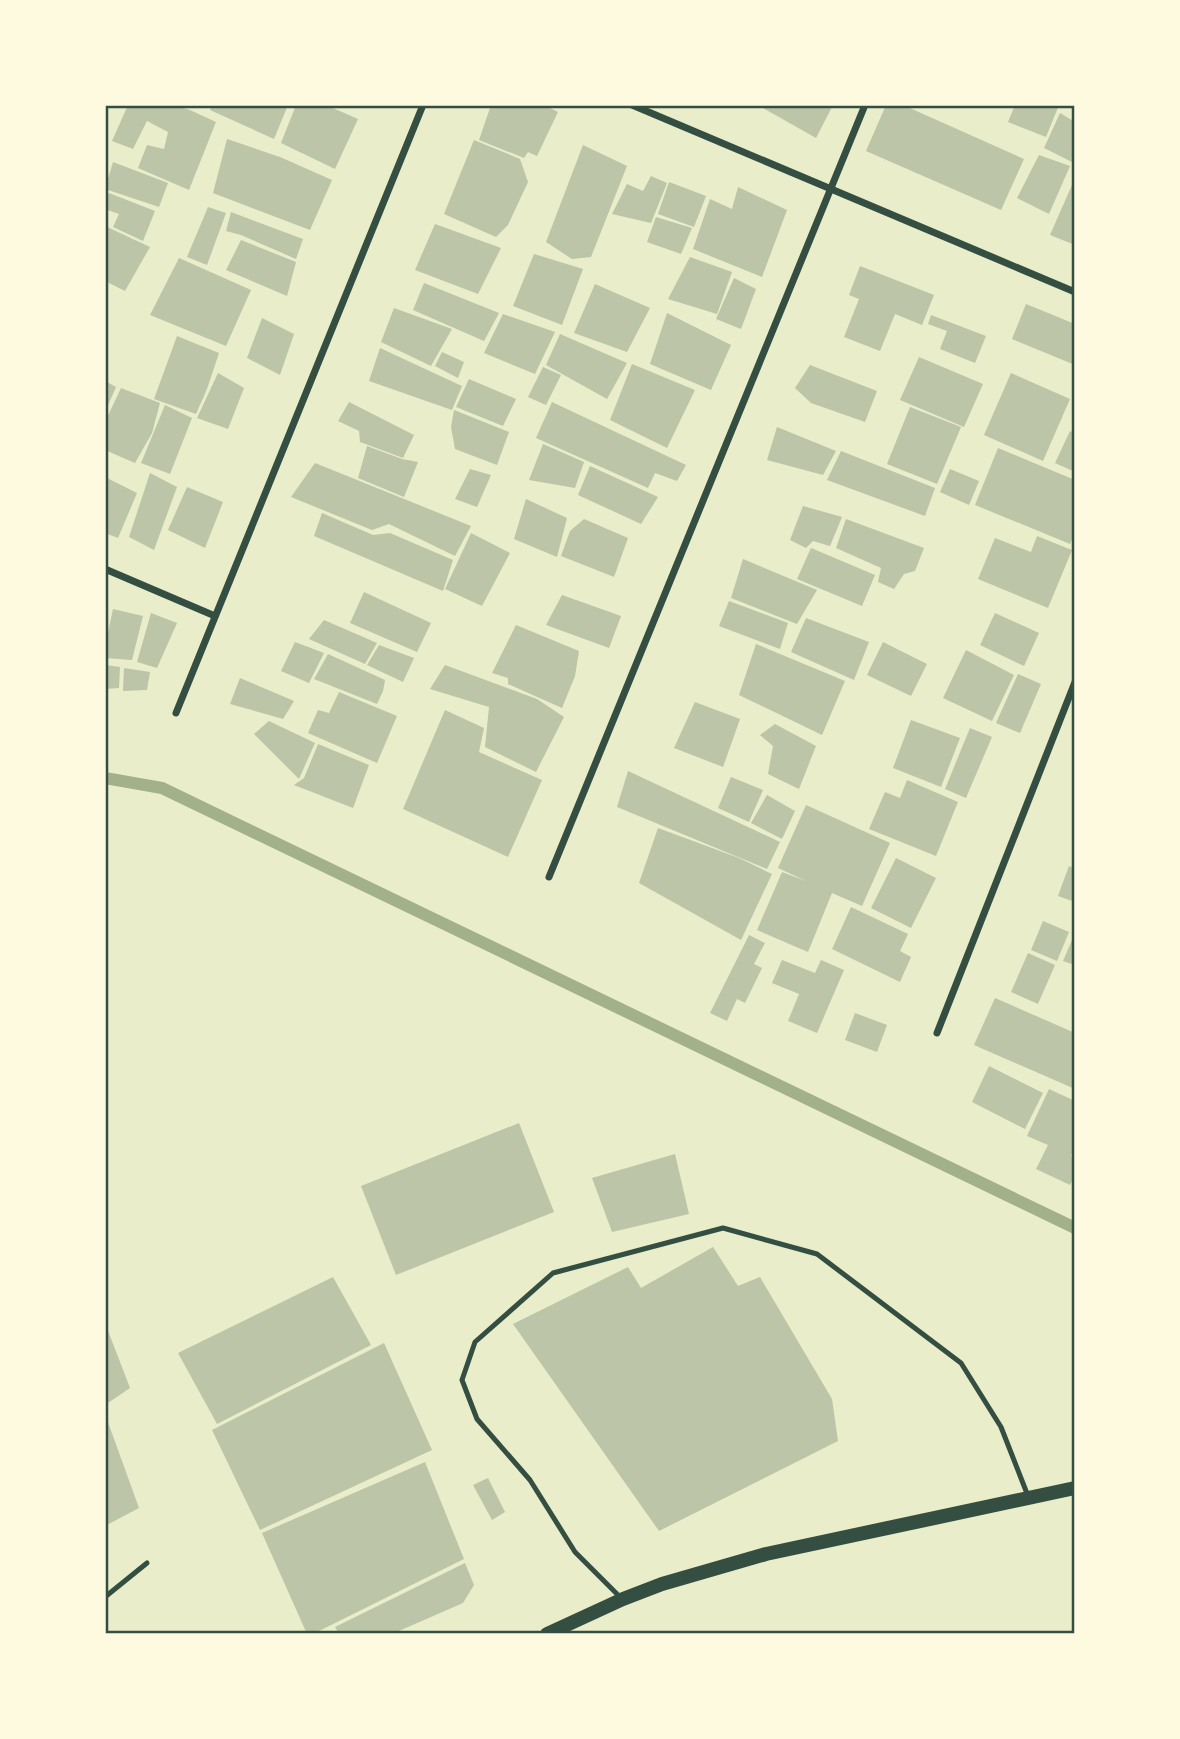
<svg xmlns="http://www.w3.org/2000/svg" width="1180" height="1739" font-family="'Playfair Display',serif">
	<style>
		.lines { fill: none; stroke-linecap: round; stroke-linejoin: round }
		.stream { stroke: #a3b18a; stroke-width: 12 }
		.building { fill: #bcc5a7 }
		.service { stroke: #344e41; stroke-width: 5 }
		.minor { stroke: #344e41; stroke-width: 7 }
		.secondary { stroke: #344e41; stroke-width: 14 }
		.neatline { fill: none; stroke: #344e41; stroke-width: 2.5 }
	</style>
	<rect width="100%" height="100%" fill="#e9edc9"/>
	<g class="lines">
		<polyline class="stream" points="105,778 162,788 1075,1228"/>
	</g>
	<g class="building">
		<polygon points="128,105 173,105 190,110 216,122 189,190 138,168 147,145 164,149 168,132 147,121 133,149 112,141"/>
		<polygon points="212,105 288,105 274,139 210,110"/>
		<polygon points="296,105 326,105 358,119 335,169 281,143"/>
		<polygon points="491,105 544,105 558,112 537,156 528,152 524,158 479,140"/>
		<polygon points="762,105 833,105 816,138 761,107"/>
		<polygon points="886,105 903,105 1024,159 1001,210 866,151"/>
		<polygon points="1015,105 1059,105 1046,137 1008,122"/>
		<polygon points="1060,113 1075,122 1075,159 1072,162 1044,148"/>
		<polygon points="227,139 280,157 332,180 310,230 213,193"/>
		<polygon points="474,140 520,159 528,182 508,225 496,237 444,214"/>
		<polygon points="583,145 627,166 591,257 572,259 546,242"/>
		<polygon points="1039,155 1070,166 1049,214 1017,198"/>
		<polygon points="113,162 168,183 159,207 105,189"/>
		<polygon points="651,176 667,183 651,223 612,214 627,184 643,191"/>
		<polygon points="1075,178 1075,245 1050,235"/>
		<polygon points="669,182 706,196 694,227 658,214"/>
		<polygon points="738,187 787,210 762,277 693,249 710,199 732,209"/>
		<polygon points="109,193 155,211 143,241 113,227 119,214 105,209 105,202"/>
		<polygon points="208,207 226,213 207,265 187,257"/>
		<polygon points="231,212 303,239 296,259 241,235 226,231"/>
		<polygon points="656,217 692,228 681,254 647,242"/>
		<polygon points="435,224 501,248 478,294 415,270"/>
		<polygon points="105,226 150,247 125,291 105,281"/>
		<polygon points="241,240 296,262 287,296 226,270"/>
		<polygon points="534,254 583,269 562,325 513,306"/>
		<polygon points="690,257 732,272 717,314 668,299"/>
		<polygon points="179,258 251,290 226,346 150,315"/>
		<polygon points="860,266 934,295 922,325 895,314 880,351 844,337 859,299 849,295"/>
		<polygon points="734,278 756,289 741,329 716,319"/>
		<polygon points="424,283 499,313 484,341 413,310"/>
		<polygon points="595,284 650,308 627,352 574,333"/>
		<polygon points="1026,304 1075,324 1075,365 1012,339"/>
		<polygon points="394,308 452,329 431,366 381,342"/>
		<polygon points="667,313 731,345 711,390 650,364"/>
		<polygon points="503,314 555,332 535,374 484,353"/>
		<polygon points="931,315 986,336 975,363 940,349 947,331 928,324"/>
		<polygon points="262,318 294,334 280,375 247,358"/>
		<polygon points="560,334 627,363 607,399 546,365"/>
		<polygon points="177,336 219,353 207,389 196,414 154,399"/>
		<polygon points="380,348 462,386 452,410 369,381"/>
		<polygon points="442,352 464,362 458,378 435,366"/>
		<polygon points="919,357 983,384 964,427 900,400"/>
		<polygon points="632,364 695,390 667,448 610,420"/>
		<polygon points="810,365 877,391 865,422 811,403 795,388"/>
		<polygon points="543,367 561,375 546,405 528,397"/>
		<polygon points="218,373 244,388 228,429 197,418"/>
		<polygon points="1011,373 1070,399 1043,461 984,435"/>
		<polygon points="469,379 516,399 503,426 456,407"/>
		<polygon points="105,381 116,387 105,412"/>
		<polygon points="121,388 160,403 152,433 135,463 105,450 105,422"/>
		<polygon points="349,402 414,435 403,458 360,442 359,431 338,421"/>
		<polygon points="552,402 686,465 677,481 655,473 648,488 536,438"/>
		<polygon points="165,405 192,418 170,474 141,463"/>
		<polygon points="910,407 961,427 937,484 887,464"/>
		<polygon points="454,410 509,432 497,465 455,449 451,427"/>
		<polygon points="777,427 836,451 823,475 767,460"/>
		<polygon points="1070,431 1075,434 1075,472 1055,463"/>
		<polygon points="543,444 584,462 575,488 529,480"/>
		<polygon points="367,446 402,459 418,462 404,497 358,478"/>
		<polygon points="998,448 1075,480 1075,533 1070,544 975,505"/>
		<polygon points="841,451 935,488 925,516 827,480"/>
		<polygon points="315,463 471,526 455,556 389,524 372,530 291,497"/>
		<polygon points="590,466 658,497 641,524 578,495"/>
		<polygon points="470,469 491,475 477,507 455,499"/>
		<polygon points="950,469 979,481 969,505 940,492"/>
		<polygon points="150,473 177,487 154,550 129,537"/>
		<polygon points="105,477 137,493 118,538 105,533"/>
		<polygon points="187,487 223,502 205,548 168,530"/>
		<polygon points="526,499 567,518 557,557 514,539"/>
		<polygon points="803,506 842,517 830,546 813,541 806,548 790,540"/>
		<polygon points="322,513 373,535 390,533 453,560 443,591 314,536"/>
		<polygon points="584,519 628,538 614,577 561,556 570,531"/>
		<polygon points="846,519 924,548 915,571 904,574 894,589 878,582 881,568 836,548"/>
		<polygon points="471,533 510,553 482,606 445,589"/>
		<polygon points="1037,536 1072,550 1048,608 978,579 995,538 1031,552"/>
		<polygon points="811,548 875,575 862,606 797,579"/>
		<polygon points="743,559 817,590 797,624 731,598"/>
		<polygon points="364,592 431,623 417,652 350,623"/>
		<polygon points="562,595 621,616 609,648 546,625"/>
		<polygon points="729,601 788,623 780,649 719,626"/>
		<polygon points="113,609 143,616 132,660 105,658 105,646"/>
		<polygon points="151,613 177,623 157,668 137,662"/>
		<polygon points="995,613 1039,633 1024,666 980,645"/>
		<polygon points="806,618 869,642 854,680 791,652"/>
		<polygon points="324,620 377,643 365,664 309,639"/>
		<polygon points="516,625 579,651 575,676 562,708 508,684 508,678 492,673"/>
		<polygon points="295,642 324,653 309,683 281,671"/>
		<polygon points="883,642 927,664 911,696 867,675"/>
		<polygon points="756,644 845,681 822,735 739,695"/>
		<polygon points="379,645 414,658 403,682 367,665"/>
		<polygon points="966,650 1014,675 992,721 943,698"/>
		<polygon points="328,654 385,680 383,691 377,704 314,679"/>
		<polygon points="105,665 120,667 119,688 105,689"/>
		<polygon points="445,665 537,699 564,717 536,772 485,747 489,707 430,689"/>
		<polygon points="124,668 150,672 147,690 123,691"/>
		<polygon points="1018,674 1041,684 1020,733 996,723"/>
		<polygon points="240,678 294,701 283,719 230,704"/>
		<polygon points="339,692 397,716 377,763 308,733 318,710 329,713"/>
		<polygon points="695,702 740,719 723,767 674,748"/>
		<polygon points="445,710 484,728 479,752 542,780 508,857 403,809"/>
		<polygon points="911,720 960,738 941,787 893,768"/>
		<polygon points="269,721 315,743 299,779 254,734"/>
		<polygon points="775,724 816,746 799,789 768,774 773,746 760,735"/>
		<polygon points="970,728 992,737 966,798 945,789"/>
		<polygon points="318,744 369,765 353,808 294,785 304,778"/>
		<polygon points="628,771 780,842 767,869 617,807"/>
		<polygon points="731,777 763,790 749,822 718,808"/>
		<polygon points="907,780 958,802 936,856 869,829 885,792 900,798"/>
		<polygon points="767,795 795,811 782,839 751,823"/>
		<polygon points="806,805 890,843 862,906 832,893 808,952 757,930 782,872 806,881 778,868"/>
		<polygon points="658,828 739,858 772,874 741,940 639,883"/>
		<polygon points="896,858 936,878 911,928 871,908"/>
		<polygon points="1069,866 1075,869 1075,902 1058,896"/>
		<polygon points="851,907 908,934 900,951 911,957 900,982 832,949"/>
		<polygon points="1043,921 1069,932 1057,961 1031,950"/>
		<polygon points="1075,933 1075,965 1063,961"/>
		<polygon points="749,935 765,943 754,964 762,968 745,1003 737,999 727,1021 710,1013"/>
		<polygon points="1028,953 1055,965 1038,1004 1011,992"/>
		<polygon points="782,960 815,973 821,960 844,970 817,1033 788,1021 799,994 772,983"/>
		<polygon points="995,998 1075,1033 1075,1089 974,1045"/>
		<polygon points="855,1013 887,1025 877,1052 845,1040"/>
		<polygon points="989,1066 1043,1093 1025,1129 972,1102"/>
		<polygon points="1049,1089 1075,1101 1075,1147 1071,1156 1075,1158 1075,1175 1070,1185 1036,1169 1048,1145 1027,1136"/>
		<polygon points="519,1123 554,1212 396,1275 361,1186"/>
		<polygon points="675,1154 689,1214 612,1232 592,1178"/>
		<polygon points="713,1247 738,1286 760,1277 832,1399 838,1441 659,1531 513,1324 628,1267 641,1288"/>
		<polygon points="333,1277 371,1345 217,1424 178,1353"/>
		<polygon points="105,1323 130,1388 105,1405"/>
		<polygon points="384,1343 432,1450 260,1530 212,1430"/>
		<polygon points="105,1414 139,1508 105,1526"/>
		<polygon points="425,1462 464,1559 313,1634 307,1634 262,1533"/>
		<polygon points="488,1478 505,1512 492,1520 473,1485"/>
		<polygon points="465,1563 474,1585 463,1603 392,1634 339,1634 335,1627"/>
	</g>
	<g class="lines">
		<g class="service">
			<polyline points="105,1597 147,1563"/>
			<polyline points="620,1597 575,1552 530,1480 477,1419 462,1380 475,1342 553,1273 723,1228 817,1254 961,1363 1001,1427 1028,1496"/>
		</g>
		<g class="minor">
			<polyline points="632,105 1075,292"/>
			<polyline points="105,569 215,616"/>
			<polyline points="176,713 423,105"/>
			<polyline points="549,877 865,105"/>
			<polyline points="937,1033 1075,682"/>
		</g>
		<polyline class="secondary" points="547,1634 623,1599 662,1584 766,1554 1075,1488"/>
	</g>
	<rect width="1180" height="1739" fill="none" stroke="#fefae0" stroke-width="214"/>
	<rect x="107" y="107" width="966" height="1525" class="neatline"/>
</svg>
